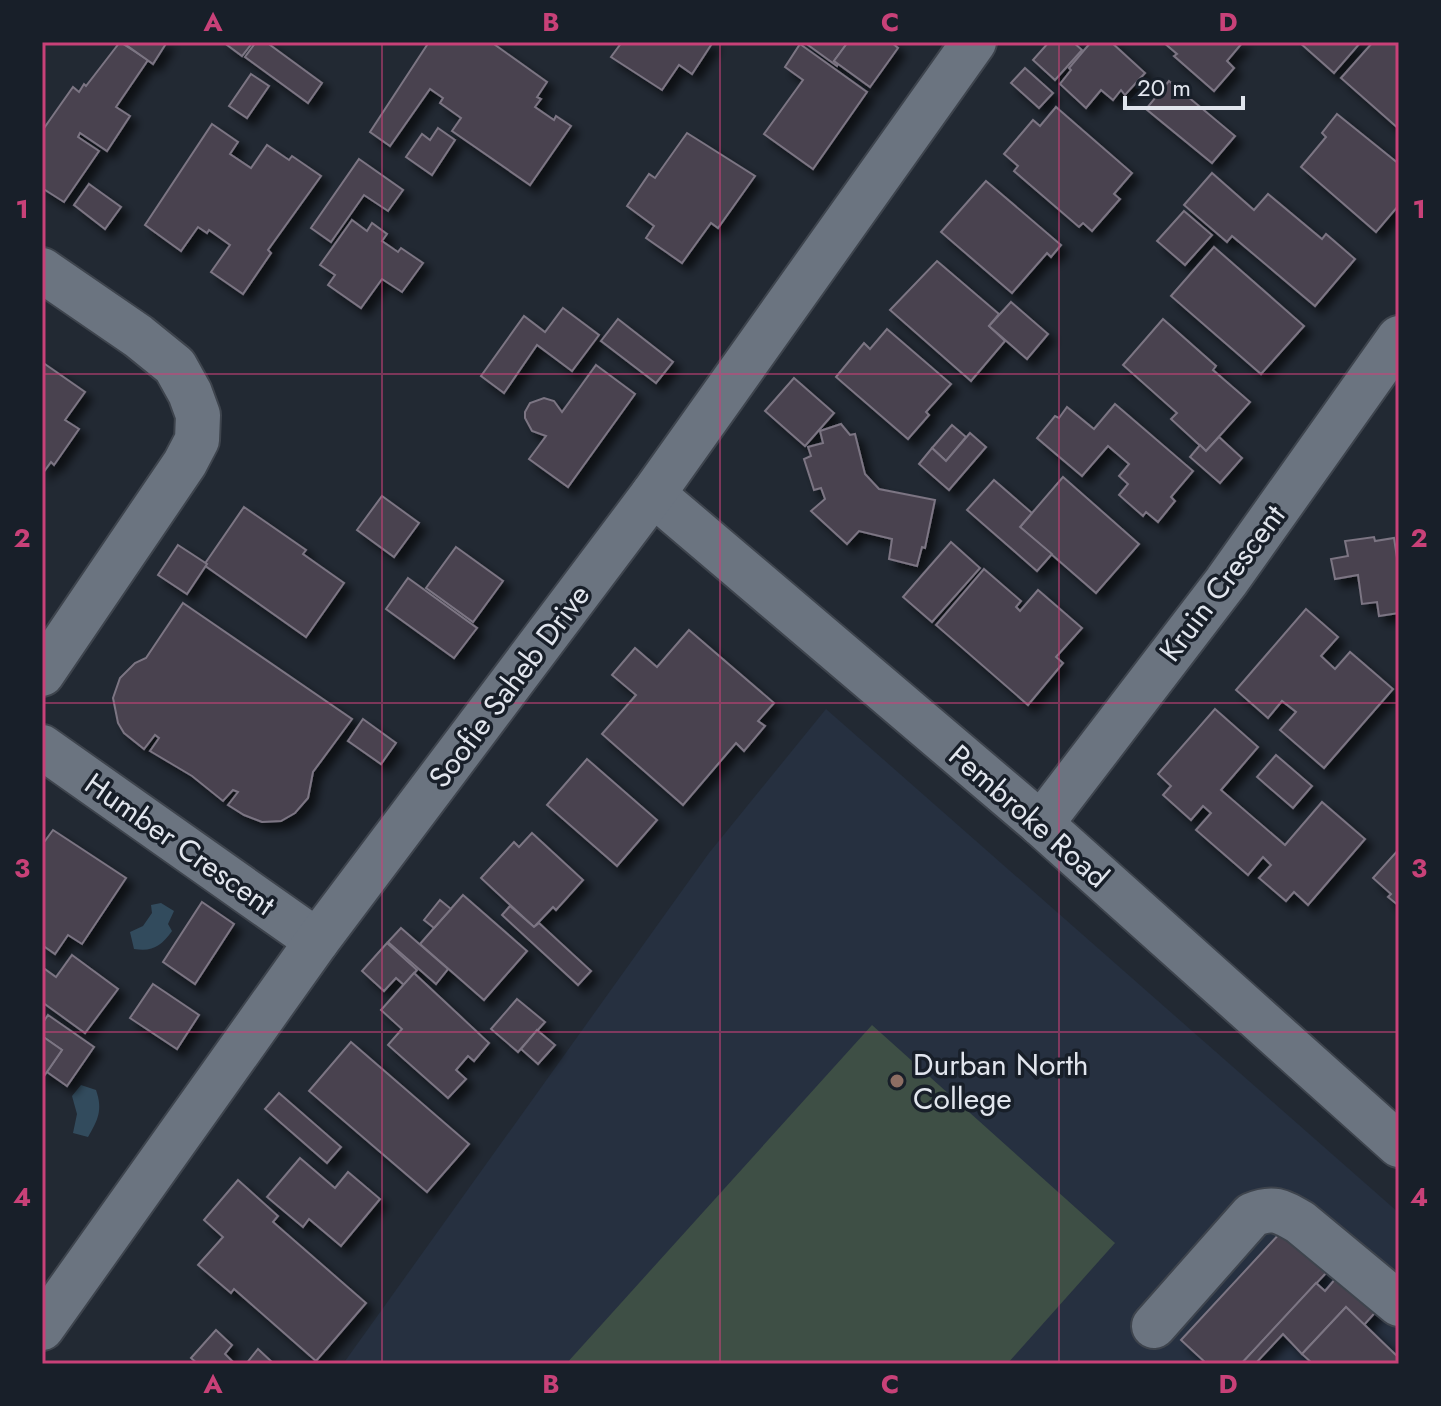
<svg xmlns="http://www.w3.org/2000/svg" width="1441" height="1406" font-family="Jost,sans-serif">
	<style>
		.built { fill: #263040 }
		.green { fill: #3e4f45 }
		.water { fill: #324b5d }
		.building { fill: #48424f; stroke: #7c7583; stroke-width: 2; filter: url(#shadow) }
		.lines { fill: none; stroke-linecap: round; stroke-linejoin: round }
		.minor-casing { stroke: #3e444d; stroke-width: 48 }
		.minor { stroke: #6b7480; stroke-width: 44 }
		.grid { fill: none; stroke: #c84178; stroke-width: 2; stroke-opacity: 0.55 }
		.education-dot { fill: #8d6e63; stroke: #181f29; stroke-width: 3 }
		.labels { text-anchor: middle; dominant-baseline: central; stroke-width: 7; stroke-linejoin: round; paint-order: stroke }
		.street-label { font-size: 30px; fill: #e1e5ed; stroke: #181f29 }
		.poi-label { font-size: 30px; fill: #e1e5ed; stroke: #181f29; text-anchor: start }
		.neatline { fill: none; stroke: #c84178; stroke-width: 3 }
		.grid-label { font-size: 26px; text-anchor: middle; font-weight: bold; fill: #c84178 }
	</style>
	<defs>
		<filter id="shadow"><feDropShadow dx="7" dy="7" stdDeviation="4" flood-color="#0009"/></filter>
	</defs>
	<rect width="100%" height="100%" fill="#222933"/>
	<polygon class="built" points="826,709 1399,1213 1399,1364 343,1364 709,853"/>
	<polygon class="green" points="872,1025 1115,1243 1007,1364 566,1364"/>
	<g class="water">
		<path d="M161,903L174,911L168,924L172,931C161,946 153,952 134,949L130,932L143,926L152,913L151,905Z"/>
		<path d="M81,1085L96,1090C103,1110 98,1120 88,1137L73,1133L77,1114L72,1096Z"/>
	</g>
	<g class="building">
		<polygon points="120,42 148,60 116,107 130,116 107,151 80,133 78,137 99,151 64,202 42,188 44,171 42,131 73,87 79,92 84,84 86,86"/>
		<polygon points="122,42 167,42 153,64"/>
		<polygon points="223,42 253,42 242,56"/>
		<polygon points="256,42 266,42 322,83 308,103 245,57"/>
		<polygon points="429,42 491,42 547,82 537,97 541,99 535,107 554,120 556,116 571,126 530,185 452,131 461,118 440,103 443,98 430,89 390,146 370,132"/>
		<polygon points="622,42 713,42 692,74 679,65 662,90 611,57"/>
		<polygon points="810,42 848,42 834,61 838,64 837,66 808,45"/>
		<polygon points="848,42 891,42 898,48 870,87 834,61"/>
		<polygon points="1049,42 1073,42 1082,50 1055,80 1033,60"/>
		<polygon points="1091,42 1111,42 1145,73 1125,95 1121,90 1113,100 1101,90 1086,108 1060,84 1071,70 1069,68"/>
		<polygon points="1163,42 1243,42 1227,61 1234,68 1214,91 1174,56 1177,54"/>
		<polygon points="1299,42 1361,42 1334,73"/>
		<polygon points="1373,42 1399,42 1399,129 1341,78"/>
		<polygon points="800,44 867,92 813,169 764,134 803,80 785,67"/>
		<polygon points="1025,68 1053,93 1039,108 1011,83"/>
		<polygon points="251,74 269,86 247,118 229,106"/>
		<polygon points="1169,81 1235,136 1212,163 1146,109"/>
		<polygon points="1056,107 1132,173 1114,194 1120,199 1092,231 1083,223 1079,227 1014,171 1018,166 1004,154 1033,120 1040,126"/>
		<polygon points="1337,114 1399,164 1399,205 1376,232 1301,167 1326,137 1322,133"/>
		<polygon points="212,124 238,142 230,154 251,168 267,145 289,160 292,156 321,176 268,250 271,253 243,294 211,272 230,245 209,230 207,233 198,227 181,251 145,225"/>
		<polygon points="438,128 455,140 432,175 406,157 422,134 430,140"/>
		<polygon points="687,133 755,176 718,228 711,223 682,263 646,238 654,226 627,206 649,174 655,178"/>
		<polygon points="359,159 403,190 388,211 364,195 331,242 311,228"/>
		<polygon points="1212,173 1254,210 1268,194 1322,239 1326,234 1355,259 1315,306 1232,236 1227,242 1184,205"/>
		<polygon points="986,181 1061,245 1051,257 1047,253 1012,293 941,232"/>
		<polygon points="89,184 121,207 105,229 74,205"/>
		<polygon points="1184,211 1212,235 1185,265 1157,241"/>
		<polygon points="352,220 367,231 372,223 387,234 382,241 398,252 401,248 423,263 402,292 382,279 361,308 328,285 335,275 320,265"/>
		<polygon points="1214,247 1304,326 1261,374 1171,296"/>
		<polygon points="937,261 999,314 989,326 1005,341 971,381 890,310"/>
		<polygon points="1011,302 1048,334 1027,359 989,326"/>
		<polygon points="563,308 599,335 572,371 537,345 504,393 481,376 524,316 545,332"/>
		<polygon points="618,319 673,362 656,383 601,341"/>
		<polygon points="1163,319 1216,366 1213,370 1250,402 1206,451 1171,419 1177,413 1123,365"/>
		<polygon points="887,329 951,384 926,412 929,415 908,439 836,377 864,343 870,349"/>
		<polygon points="42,362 85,392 65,420 79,429 54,465 51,462 43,473"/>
		<polygon points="596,365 635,394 568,487 529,459 546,436 532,431 525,418 525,412 530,403 544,398 554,401 562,412"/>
		<polygon points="794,378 834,413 805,446 765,411"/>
		<polygon points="1115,404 1193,471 1171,497 1175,501 1158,522 1146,512 1143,516 1119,495 1128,484 1119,476 1129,464 1108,446 1082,476 1037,438 1055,416 1059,418 1067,407 1094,429"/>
		<polygon points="841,424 850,435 855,434 865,474 879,489 935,500 925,548 922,547 917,566 889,559 892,539 859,531 847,544 811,511 825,499 821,488 814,490 804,459 811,456 808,447 823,443 820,431"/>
		<polygon points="952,425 966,437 946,461 932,448"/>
		<polygon points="970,433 986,447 949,490 919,464 932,448 946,461"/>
		<polygon points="1219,437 1242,458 1220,483 1190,457 1200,445 1206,451"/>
		<polygon points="1063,477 1139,544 1096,593 1020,527"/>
		<polygon points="994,480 1032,513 1020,527 1052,554 1037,571 967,510"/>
		<polygon points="382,496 419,523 394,557 357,530"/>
		<polygon points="244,507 306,550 303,554 344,583 306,637 204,565"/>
		<polygon points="1374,537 1375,541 1394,538 1399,571 1399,613 1379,616 1377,602 1362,604 1358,575 1335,579 1331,559 1348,556 1345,541"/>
		<polygon points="951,542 980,568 932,622 903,597"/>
		<polygon points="178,545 207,564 187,594 158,575"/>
		<polygon points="456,547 503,581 473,622 426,588"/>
		<polygon points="984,569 1021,601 1016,607 1020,611 1038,590 1082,628 1056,657 1063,663 1028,705 936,625"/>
		<polygon points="408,578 477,628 454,658 386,609"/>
		<polygon points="183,603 352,719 313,772 308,798 295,813 281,821 262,822 244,815 228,805 238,792 233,790 223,801 192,776 150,751 159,738 155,735 144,749 124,733 118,723 113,698 120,678 135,663 146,658"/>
		<polygon points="1306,609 1338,637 1321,656 1335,669 1350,652 1393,689 1324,768 1280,730 1296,712 1282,701 1268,718 1236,690"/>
		<polygon points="689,630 774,703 758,721 765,726 744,751 736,743 683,805 602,734 636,695 612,675 635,648 657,667"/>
		<polygon points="1215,709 1258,747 1221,790 1285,845 1322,802 1365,839 1308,905 1294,892 1286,901 1259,878 1271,865 1263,857 1248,875 1196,830 1211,813 1203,806 1191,820 1163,795 1171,786 1158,774"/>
		<polygon points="363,719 396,743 381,764 348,741"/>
		<polygon points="1276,755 1312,786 1293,808 1257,777"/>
		<polygon points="587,759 657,820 617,866 547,805"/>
		<polygon points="53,830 126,878 82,944 68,935 55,954 42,945 42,845"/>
		<polygon points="532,833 583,880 556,910 553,907 534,927 481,878 514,842 519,847"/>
		<polygon points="1399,849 1399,906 1388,897 1391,894 1373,878"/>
		<polygon points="463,895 527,951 484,1000 420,944"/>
		<polygon points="440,900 451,909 434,928 424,920"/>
		<polygon points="202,902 234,924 195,984 163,962"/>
		<polygon points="510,906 534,927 539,923 591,971 578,985 502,915"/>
		<polygon points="401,928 448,969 436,984 388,942"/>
		<polygon points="387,943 417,970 404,985 396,978 384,991 362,971"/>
		<polygon points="72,955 118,989 85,1033 42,1002 42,967 56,977"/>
		<polygon points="414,973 489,1043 474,1061 468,1056 456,1070 466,1079 448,1098 388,1045 402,1029 381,1010"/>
		<polygon points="153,984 199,1015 177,1049 130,1018"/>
		<polygon points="517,999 545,1022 518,1052 491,1029"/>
		<polygon points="48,1015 94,1047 67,1086 47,1072 62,1050 42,1036 42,1024"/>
		<polygon points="537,1030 555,1045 538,1064 521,1049"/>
		<polygon points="42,1036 62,1050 42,1079"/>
		<polygon points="351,1042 469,1144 427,1192 309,1091"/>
		<polygon points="279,1093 341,1147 327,1163 265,1109"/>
		<polygon points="300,1158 335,1188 348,1172 380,1199 341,1246 309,1219 303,1227 267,1197"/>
		<polygon points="238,1180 278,1216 273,1222 366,1303 316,1361 234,1289 231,1293 198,1265 223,1237 204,1220"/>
		<polygon points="1282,1231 1326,1273 1241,1364 1207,1364 1181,1340"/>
		<polygon points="1336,1278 1380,1307 1364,1325 1346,1307 1302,1354 1283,1334 1255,1364 1241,1364 1316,1283 1325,1291"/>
		<polygon points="1346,1307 1399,1358 1399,1364 1313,1364 1302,1354"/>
		<polygon points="216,1330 232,1345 225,1354 235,1364 198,1364 191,1358"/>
		<polygon points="258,1349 274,1364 246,1364"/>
	</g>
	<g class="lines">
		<g class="minor-casing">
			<g id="minor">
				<polyline points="42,270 138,336 175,366 190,393 198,415 197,440 185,463 42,674"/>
				<polyline points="653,494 1041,824 1399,1145"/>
				<polyline points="42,747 317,941"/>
				<polyline points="1041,824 1226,582 1399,338"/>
				<path d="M1154,1326L1252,1215C1273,1206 1281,1211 1300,1222L1399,1304"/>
				<polyline points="42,1328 317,941 653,494 974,42"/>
			</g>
		</g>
		<use href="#minor" class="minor"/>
	</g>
	<path class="grid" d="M382,42V1364M720,42V1364M1059,42V1364M42,374H1399M42,703H1399M42,1032H1399"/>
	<circle class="education-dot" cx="897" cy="1081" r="8"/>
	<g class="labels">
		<g class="street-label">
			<text transform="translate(1222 583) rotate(-53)">Kruin Crescent</text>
			<text transform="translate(509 686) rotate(-53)">Soofie Saheb Drive</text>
			<text transform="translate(1029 816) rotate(41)">Pembroke Road</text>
			<text transform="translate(180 844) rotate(35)">Humber Crescent</text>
		</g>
		<g class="poi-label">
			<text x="913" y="1064">Durban North<tspan x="913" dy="34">College</tspan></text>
		</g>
	</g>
	<rect width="1441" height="1406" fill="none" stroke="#181f29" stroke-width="88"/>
	<path d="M1125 96v12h118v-12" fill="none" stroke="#e1e5ed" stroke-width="4"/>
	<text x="1137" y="96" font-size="24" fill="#e1e5ed" stroke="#181f29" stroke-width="6" paint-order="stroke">20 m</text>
	<rect x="44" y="44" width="1353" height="1318" class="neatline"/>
	<g class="grid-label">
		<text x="213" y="31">A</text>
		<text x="551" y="31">B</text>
		<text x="890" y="31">C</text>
		<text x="1228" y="31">D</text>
		<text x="22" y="218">1</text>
		<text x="1419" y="218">1</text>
		<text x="22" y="547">2</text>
		<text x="1419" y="547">2</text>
		<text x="22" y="877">3</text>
		<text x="1419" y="877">3</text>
		<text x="22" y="1206">4</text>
		<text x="1419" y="1206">4</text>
		<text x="213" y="1393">A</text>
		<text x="551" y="1393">B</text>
		<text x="890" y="1393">C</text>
		<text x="1228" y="1393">D</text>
	</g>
</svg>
